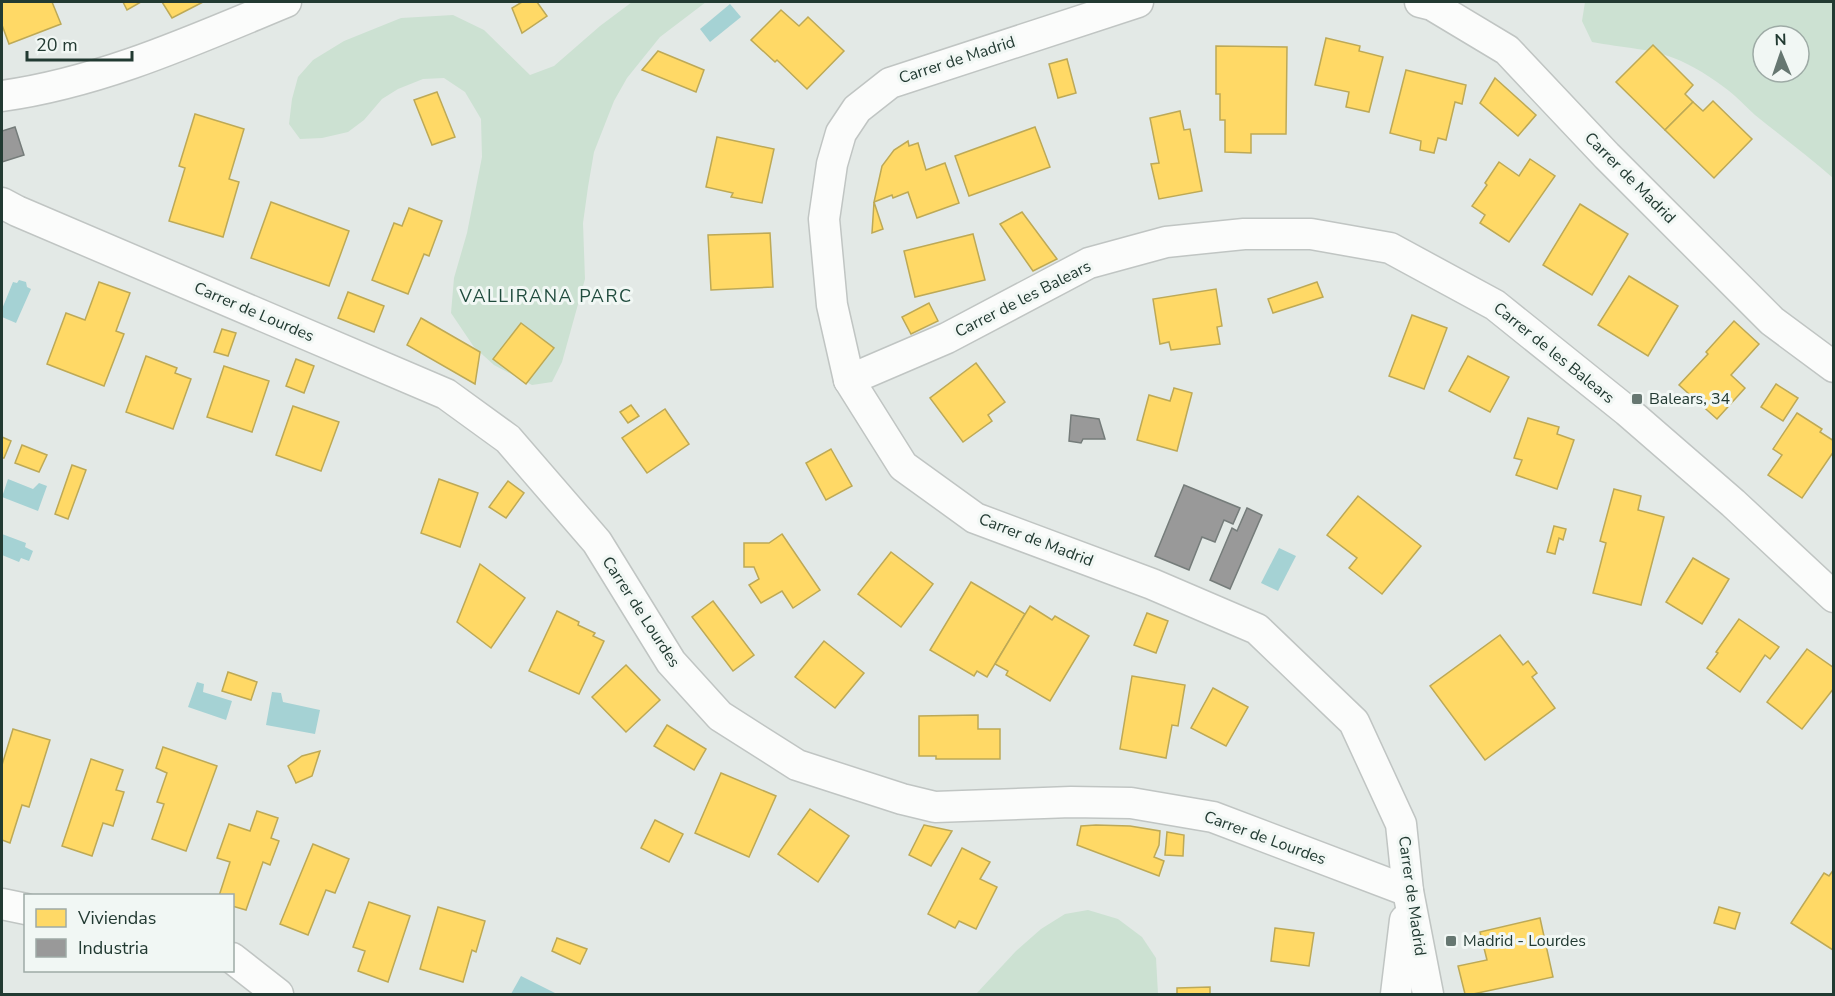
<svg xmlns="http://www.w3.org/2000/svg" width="1835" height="996" font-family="'Nunito Sans',sans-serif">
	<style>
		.green { fill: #cce1d2; fill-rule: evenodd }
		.water { fill: #a5d2d4 }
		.homes { fill: #ffd966; stroke: #bda956; stroke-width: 1.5 }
		.industry { fill: #999; stroke: #757c7a; stroke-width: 1.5 }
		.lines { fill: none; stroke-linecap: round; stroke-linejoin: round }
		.street-casing { stroke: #c0c5c3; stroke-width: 33 }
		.street { stroke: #fbfcfb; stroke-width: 30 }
		.poi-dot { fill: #667771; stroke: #f1f7f4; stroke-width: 2 }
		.labels { text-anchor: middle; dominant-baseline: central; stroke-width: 6; stroke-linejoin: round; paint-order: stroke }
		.street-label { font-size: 16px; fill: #223a32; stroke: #f1f7f4 }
		.poi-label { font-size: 16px; fill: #223a32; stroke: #f1f7f4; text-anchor: start }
		.neighbourhood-label { font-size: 18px; letter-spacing: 1.5px; fill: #1f4b3d; stroke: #f1f7f4 }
	</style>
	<rect width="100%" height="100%" fill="#e3e9e6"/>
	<g class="green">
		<polygon points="632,2 706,2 660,37 627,78 614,101 594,152 588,187 583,223 585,279 562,362 552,382 532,385 494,365 474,347 451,313 454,278 467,233 482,157 481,119 465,92 444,78 423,79 398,89 382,99 364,120 348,132 322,138 300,139 289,124 292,99 298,77 313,60 344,41 401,18 453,15 484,30 530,75 554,66 600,26"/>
		<path d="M1585,2H1833V178C1808,156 1781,136 1755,115C1748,109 1742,102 1735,96C1719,82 1700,70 1681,61C1653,48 1622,48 1592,42L1582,21ZM1763,36H1799V72H1763Z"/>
		<polygon points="1088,910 1118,919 1142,937 1156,958 1158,994 976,994 1016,951 1041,929 1065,914"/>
	</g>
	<g class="water">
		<polygon points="730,4 741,17 710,42 700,29"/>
		<polygon points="19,280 26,282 27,287 31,289 16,323 2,317 2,309 13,282 17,283"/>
		<polygon points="8,479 33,489 39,483 47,486 38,511 2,497"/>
		<polygon points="2,534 26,543 25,547 33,551 29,561 21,558 19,562 2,555"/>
		<polygon points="1279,548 1296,556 1278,591 1261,583"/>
		<polygon points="197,682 204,684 203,692 232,701 226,720 188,707"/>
		<polygon points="272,692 281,693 283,702 320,710 315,734 266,725"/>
		<polygon points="521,976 555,993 554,994 511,994"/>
	</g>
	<g class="homes">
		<polygon points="2,2 52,2 61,24 9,44 2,25"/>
		<polygon points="123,2 141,2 127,10"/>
		<polygon points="162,2 203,2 172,18"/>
		<polygon points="522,2 537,2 547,16 522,33 512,8"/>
		<polygon points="781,10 799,26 808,17 844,51 807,89 777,60 775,62 751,40"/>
		<polygon points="1326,38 1360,46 1359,51 1383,57 1369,112 1346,107 1349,92 1315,85"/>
		<polygon points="1653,45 1693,85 1685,94 1693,102 1665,130 1616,82"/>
		<polygon points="1216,46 1287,47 1286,134 1251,134 1251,153 1225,152 1225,120 1220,120 1220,94 1216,94"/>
		<polygon points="658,51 704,70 696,92 642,70"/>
		<polygon points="1067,59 1076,93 1058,98 1049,64"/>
		<polygon points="1406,70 1466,85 1462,104 1455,102 1446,140 1438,138 1434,153 1420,150 1421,141 1390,133"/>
		<polygon points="1495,78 1536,115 1518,136 1480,103"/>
		<polygon points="437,92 455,137 432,145 414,100"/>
		<polygon points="1713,101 1752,139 1714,178 1665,130 1693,102 1703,111"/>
		<polygon points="1180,111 1184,130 1190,129 1202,191 1159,199 1151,164 1159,163 1150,118"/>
		<polygon points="195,114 244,129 229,179 239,182 223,237 169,221 185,168 179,166"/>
		<polygon points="1035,127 1050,167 969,196 955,156"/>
		<polygon points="717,137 774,149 762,203 731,197 733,193 706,187"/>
		<polygon points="908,141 909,146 918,143 926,170 945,163 959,203 917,218 908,192 893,198 892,195 874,202 882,166 894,150"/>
		<polygon points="1530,159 1555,176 1509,242 1480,223 1485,215 1472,206 1487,185 1485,183 1499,162 1519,176"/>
		<polygon points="271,202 349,231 329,286 251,258"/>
		<polygon points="874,202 883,229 872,233"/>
		<polygon points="1580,204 1628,234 1592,295 1543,265"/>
		<polygon points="409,208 442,221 429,256 424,254 408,294 372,280 394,223 402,226"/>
		<polygon points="1022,212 1057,259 1033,271 1000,224"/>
		<polygon points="770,233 773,287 711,290 708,235"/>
		<polygon points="973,234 985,280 915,297 904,251"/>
		<polygon points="1629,276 1678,306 1648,356 1598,325"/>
		<polygon points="99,282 130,293 116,331 124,334 104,386 47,364 66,313 85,320"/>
		<polygon points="1317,282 1323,297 1273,313 1268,299"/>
		<polygon points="1216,289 1222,326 1217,327 1220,344 1171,350 1169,342 1160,344 1153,299"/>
		<polygon points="348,292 384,306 374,332 338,318"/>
		<polygon points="929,303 938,321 911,334 902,317"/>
		<polygon points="1412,315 1447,328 1424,389 1389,376"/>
		<polygon points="421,318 480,352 475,384 407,345"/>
		<polygon points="1734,321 1759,344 1731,375 1745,388 1717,419 1679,385 1708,354 1706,352"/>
		<polygon points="521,323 554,348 526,384 493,359"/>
		<polygon points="222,329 236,333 228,356 214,352"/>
		<polygon points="146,356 177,368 175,373 191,379 173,429 126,412"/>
		<polygon points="1468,356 1509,377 1490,412 1449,391"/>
		<polygon points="296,359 314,366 304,393 286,386"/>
		<polygon points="976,363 1005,402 988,415 992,421 963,442 930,398"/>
		<polygon points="224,366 269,381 252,432 207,417"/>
		<polygon points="1776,384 1798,398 1783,421 1761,407"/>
		<polygon points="1174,388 1192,393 1177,451 1137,440 1149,395 1170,401"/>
		<polygon points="631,405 639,416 628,423 620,412"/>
		<polygon points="293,406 339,422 321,471 276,455"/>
		<polygon points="665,409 689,444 647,473 622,438"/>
		<polygon points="1797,413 1822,429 1820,432 1834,441 1834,451 1802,498 1768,475 1782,455 1773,449"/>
		<polygon points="1528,418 1559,427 1557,434 1574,440 1557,489 1516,475 1522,460 1514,458"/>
		<polygon points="2,437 11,441 4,458 2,458"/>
		<polygon points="22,445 47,455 39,472 15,463"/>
		<polygon points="831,449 852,486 826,500 806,463"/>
		<polygon points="72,465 86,470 68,519 55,514"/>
		<polygon points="439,479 478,493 460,547 421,533"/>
		<polygon points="508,481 524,493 506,518 489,507"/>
		<polygon points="1614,489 1641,496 1638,510 1664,517 1641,605 1593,593 1606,543 1600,541"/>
		<polygon points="1358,496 1421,546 1382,594 1349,568 1357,558 1327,535"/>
		<polygon points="1554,526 1566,529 1563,540 1559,538 1555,554 1547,552"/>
		<polygon points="782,534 820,590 793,608 782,591 761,603 749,585 759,579 754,567 744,567 744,543 769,543"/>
		<polygon points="891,552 933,584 901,627 858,594"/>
		<polygon points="1693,558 1729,579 1702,624 1666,602"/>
		<polygon points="480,564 525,598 491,648 457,622"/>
		<polygon points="971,582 1025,614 987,677 977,671 974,676 930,650"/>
		<polygon points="713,601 754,655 733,671 692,617"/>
		<polygon points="1030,606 1052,620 1055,616 1089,636 1050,701 1006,675 1008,671 995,664"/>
		<polygon points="557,611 579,622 578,625 595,633 593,636 604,641 579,694 529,671"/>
		<polygon points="1147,613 1168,621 1156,653 1134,645"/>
		<polygon points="1739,619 1779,647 1770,659 1765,655 1740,692 1707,668 1718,653 1716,652"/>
		<polygon points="1500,635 1523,665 1528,661 1537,673 1532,677 1555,708 1485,760 1430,686"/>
		<polygon points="824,641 864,673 835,708 795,677"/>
		<polygon points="1807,649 1834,668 1834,688 1802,729 1767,702"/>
		<polygon points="626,665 660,700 626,732 592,697"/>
		<polygon points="228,672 257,682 251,700 222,691"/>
		<polygon points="1132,676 1185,685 1178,726 1172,725 1166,758 1120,749"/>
		<polygon points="1213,688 1248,707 1226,746 1191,728"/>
		<polygon points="978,715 978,729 1000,729 1000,759 936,759 936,756 919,756 919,716"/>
		<polygon points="667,725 706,749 694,770 654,746"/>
		<polygon points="13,729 50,740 29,807 22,805 10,843 2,840 2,765"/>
		<polygon points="163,747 217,766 186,851 152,839 164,804 157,802 167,773 156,768"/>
		<polygon points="320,751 312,776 296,783 288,766 302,756"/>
		<polygon points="91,759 123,770 116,790 124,792 113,826 103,823 92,856 62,846"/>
		<polygon points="721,773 776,796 749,857 695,833"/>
		<polygon points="810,809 849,836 818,882 778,854"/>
		<polygon points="257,811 278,818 271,838 279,841 270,865 263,862 246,910 232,906 232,896 219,896 230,862 217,858 229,824 250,831"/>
		<polygon points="655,820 683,834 669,862 641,848"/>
		<polygon points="924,825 952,831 931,866 909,855"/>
		<polygon points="1096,825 1130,826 1160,831 1159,845 1154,857 1164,861 1159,876 1077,845 1081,826"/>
		<polygon points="1167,832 1184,835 1183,856 1165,855"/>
		<polygon points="313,844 349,859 335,893 326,890 308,935 280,924"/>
		<polygon points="962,848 990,862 980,879 997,887 976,929 959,921 955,928 928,914"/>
		<polygon points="1834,869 1834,949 1833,950 1791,923 1824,873 1829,876"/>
		<polygon points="369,902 410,916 388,982 358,971 365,951 353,947"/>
		<polygon points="438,907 485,921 476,952 472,950 463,982 420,969"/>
		<polygon points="1719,907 1740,913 1735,929 1714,923"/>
		<polygon points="1540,918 1553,977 1473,994 1465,994 1458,966 1487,960 1480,932"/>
		<polygon points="1275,928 1314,933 1309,966 1271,961"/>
		<polygon points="557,938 587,949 580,964 552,951"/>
		<polygon points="1210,987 1210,994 1177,994 1177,988"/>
	</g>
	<g class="industry">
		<polygon points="15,127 24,155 2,162 2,131"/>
		<polygon points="1071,415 1099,419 1105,439 1083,439 1081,443 1069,441"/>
		<polygon points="1184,485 1240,508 1233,524 1224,520 1215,542 1202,537 1189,570 1155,556"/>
		<polygon points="1247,508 1262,515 1230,589 1210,580 1232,528 1237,531"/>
	</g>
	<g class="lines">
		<g class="street-casing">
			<g id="street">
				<polyline points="1138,2 890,83 857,109 841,133 832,164 824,219 832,305 849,380 903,466 975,518 1152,584 1257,629 1354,722 1401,824 1408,891 1428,994"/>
				<polyline points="1420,2 1432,5 1507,50 1607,156 1772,321 1834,367"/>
				<path d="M2,96C102,82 194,40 286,2"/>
				<polyline points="2,203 17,211 446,394 508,439 597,542 671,662 720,716 797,765 902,799 935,807 1071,802 1131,803 1213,817 1408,891"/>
				<polyline points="849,380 947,338 1089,263 1166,242 1244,234 1311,234 1390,248 1495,305 1627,411 1733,503 1834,597"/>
				<polyline points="2,904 26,909"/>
				<polyline points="232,958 278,994"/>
				<polyline points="1396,994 1405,920"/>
			</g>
		</g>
		<use href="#street" class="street"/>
	</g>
	<g class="poi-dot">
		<rect x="1631" y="393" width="12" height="12" rx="3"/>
		<rect x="1445" y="935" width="12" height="12" rx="3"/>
	</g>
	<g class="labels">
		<g class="street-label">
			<text transform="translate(957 60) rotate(-18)">Carrer de Madrid</text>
			<text transform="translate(1630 178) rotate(45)">Carrer de Madrid</text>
			<text transform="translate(1023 299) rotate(-27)">Carrer de les Balears</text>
			<text transform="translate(254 312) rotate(23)">Carrer de Lourdes</text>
			<text transform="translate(1554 353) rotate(39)">Carrer de les Balears</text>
			<text transform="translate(1036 540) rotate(21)">Carrer de Madrid</text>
			<text transform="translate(641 612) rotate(57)">Carrer de Lourdes</text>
			<text transform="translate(1265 838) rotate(20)">Carrer de Lourdes</text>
			<text transform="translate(1412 896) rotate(82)">Carrer de Madrid</text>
		</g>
		<g class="poi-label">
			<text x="1649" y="399">Balears, 34</text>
			<text x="1463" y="941">Madrid - Lourdes</text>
		</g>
		<g class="neighbourhood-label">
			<text x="546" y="296">VALLIRANA PARC</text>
		</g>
	</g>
	<rect width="1835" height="996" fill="none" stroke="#223a32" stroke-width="6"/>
	<rect x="24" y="894" width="210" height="78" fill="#f1f7f4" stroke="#9eaba6" stroke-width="1.5"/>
	<rect x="36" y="909" width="30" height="18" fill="#ffd966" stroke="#9eaba6" stroke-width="1.5"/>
	<text x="78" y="924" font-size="18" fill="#223a32">Viviendas</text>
	<rect x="36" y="939" width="30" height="18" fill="#999999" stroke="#9eaba6" stroke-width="1.5"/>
	<text x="78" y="954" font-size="18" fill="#223a32">Industria</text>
	<g transform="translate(1781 54) rotate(358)"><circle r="28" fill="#f1f7f4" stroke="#9eaba6" stroke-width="1.5"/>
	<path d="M0-4.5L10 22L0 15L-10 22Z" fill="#667771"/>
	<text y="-9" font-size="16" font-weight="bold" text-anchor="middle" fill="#223a32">N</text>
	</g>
	<path d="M27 51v9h105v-9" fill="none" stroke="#223a32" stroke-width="3"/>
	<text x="36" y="51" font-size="18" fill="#223a32" stroke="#f1f7f4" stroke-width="4.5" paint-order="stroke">20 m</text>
</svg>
